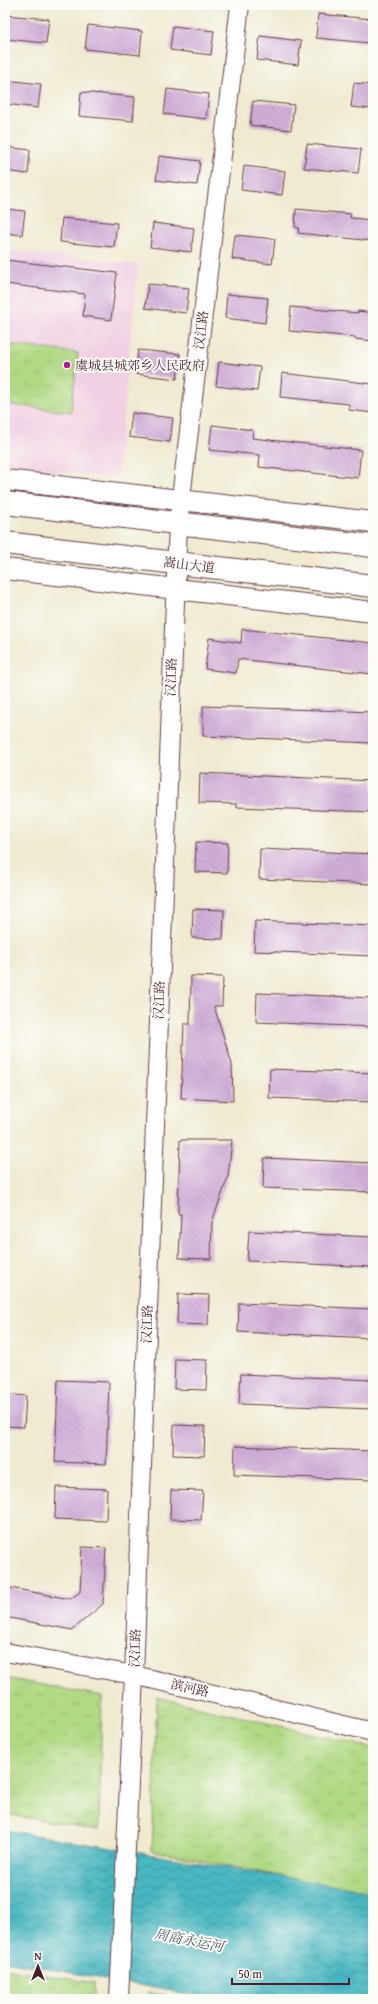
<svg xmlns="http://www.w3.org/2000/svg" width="378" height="2004" font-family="'Gentium Book Plus','Noto Serif SC',serif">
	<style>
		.built { fill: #f1d0e4 }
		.park { fill: url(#park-tufts); stroke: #7d7c58 }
		.water { fill: url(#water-waves); stroke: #496b76 }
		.building { fill: url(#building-back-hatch) }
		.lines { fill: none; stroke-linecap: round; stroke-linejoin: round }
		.tertiary-casing { stroke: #633d44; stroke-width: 20 }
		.secondary-casing { stroke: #633d44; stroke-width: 22 }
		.primary-casing { stroke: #633d44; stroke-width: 24 }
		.tertiary { stroke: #fff; stroke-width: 18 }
		.secondary { stroke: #fff; stroke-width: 20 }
		.primary { stroke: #fff; stroke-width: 22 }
		.poi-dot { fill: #b5179e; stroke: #fdfcf7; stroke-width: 1.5 }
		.labels { text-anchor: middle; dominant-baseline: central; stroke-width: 4; stroke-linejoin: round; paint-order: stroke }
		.street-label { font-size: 13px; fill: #4a1f2b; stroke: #fdfcf7 }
		.poi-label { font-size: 13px; fill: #4a1f2b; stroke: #fdfcf7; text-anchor: start }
		.water-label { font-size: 14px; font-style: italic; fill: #495c67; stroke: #fdfcf7 }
	</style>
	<defs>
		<pattern id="park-tufts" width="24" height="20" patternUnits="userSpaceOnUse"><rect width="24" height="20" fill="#b0d984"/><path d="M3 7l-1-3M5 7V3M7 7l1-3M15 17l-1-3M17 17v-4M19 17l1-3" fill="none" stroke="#99ba72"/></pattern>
		<pattern id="water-waves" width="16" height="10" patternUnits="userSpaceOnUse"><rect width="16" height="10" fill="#48b7c1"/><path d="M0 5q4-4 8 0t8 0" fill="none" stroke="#3e949d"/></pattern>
		<pattern id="building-back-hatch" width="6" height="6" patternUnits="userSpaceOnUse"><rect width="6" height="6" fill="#d1aed9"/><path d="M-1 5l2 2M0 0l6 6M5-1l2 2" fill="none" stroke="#b595ba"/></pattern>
	</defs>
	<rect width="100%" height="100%" fill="#fdfcf7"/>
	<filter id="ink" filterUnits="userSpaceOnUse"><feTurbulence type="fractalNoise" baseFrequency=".025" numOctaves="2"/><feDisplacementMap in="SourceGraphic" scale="8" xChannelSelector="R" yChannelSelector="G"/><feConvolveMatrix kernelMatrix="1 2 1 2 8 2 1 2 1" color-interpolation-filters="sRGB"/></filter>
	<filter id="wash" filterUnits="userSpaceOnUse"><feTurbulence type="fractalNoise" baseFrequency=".012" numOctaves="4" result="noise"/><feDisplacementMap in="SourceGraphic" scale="16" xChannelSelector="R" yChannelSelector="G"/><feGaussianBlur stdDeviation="0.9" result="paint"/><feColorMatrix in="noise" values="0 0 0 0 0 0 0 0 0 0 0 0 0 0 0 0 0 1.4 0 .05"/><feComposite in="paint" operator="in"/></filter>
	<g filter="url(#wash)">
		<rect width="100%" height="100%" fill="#efead0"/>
		<polygon class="built" points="5,250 138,264 117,478 5,466"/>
		<g class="park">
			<polygon points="5,344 78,353 71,412 5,404"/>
			<polygon points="5,1678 102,1696 99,1830 5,1814"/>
			<polygon points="157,1697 373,1748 373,1894 152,1851"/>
			<polygon points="5,1968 94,1983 94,1999 5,1999"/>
			<polygon points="148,1992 184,1999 147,1999"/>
		</g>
		<polygon class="water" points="5,1830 373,1892 373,1999 216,1999 5,1961"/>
		<g id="blocks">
			<g class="building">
				<polygon points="318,14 372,19 370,43 316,38"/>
				<polygon points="5,15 49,19 46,43 5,39"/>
				<polygon points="88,25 142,31 140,55 85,49"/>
				<polygon points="173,26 214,31 211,55 170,50"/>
				<polygon points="260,36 301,41 298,65 257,60"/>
				<polygon points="5,80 41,84 38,108 5,104"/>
				<polygon points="354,83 373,85 373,109 351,107"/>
				<polygon points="167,89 209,94 206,119 164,114"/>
				<polygon points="81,92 135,97 133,121 79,116"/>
				<polygon points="253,101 294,105 291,130 250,125"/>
				<polygon points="307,144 361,149 358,173 304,168"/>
				<polygon points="5,147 30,150 28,174 5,171"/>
				<polygon points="159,156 200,161 197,185 156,180"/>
				<polygon points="244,166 285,171 282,195 241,190"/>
				<polygon points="5,209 25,211 22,235 5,233"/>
				<polygon points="296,209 351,214 350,218 373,220 373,241 298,233 299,228 295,227"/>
				<polygon points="62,218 117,223 114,247 60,242"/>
				<polygon points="153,223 194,228 191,252 150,247"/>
				<polygon points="235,235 275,239 272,264 232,259"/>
				<polygon points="5,260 117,273 111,320 83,316 85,294 5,284"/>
				<polygon points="148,284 189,288 186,313 145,308"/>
				<polygon points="227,294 268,298 265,323 225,318"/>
				<polygon points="291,307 358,313 358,311 373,313 373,341 355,339 355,337 289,331"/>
				<polygon points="138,350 180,354 177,379 135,374"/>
				<polygon points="219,362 260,367 257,391 216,386"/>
				<polygon points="282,373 373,384 373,413 349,410 349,404 280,397"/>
				<polygon points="132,413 173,418 170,442 129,437"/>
				<polygon points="212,425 253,430 252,438 361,450 358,478 259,467 260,455 209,450"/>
				<polygon points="242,629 373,643 373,674 238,659 236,673 205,669 209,638 241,643"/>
				<polygon points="203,706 373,712 373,743 203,736"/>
				<polygon points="200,773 373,781 373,812 236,807 236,804 199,803"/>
				<polygon points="196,842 228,843 227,873 195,872"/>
				<polygon points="260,849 373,854 373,884 259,879"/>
				<polygon points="193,909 224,910 223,939 192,938"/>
				<polygon points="255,921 373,926 373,956 254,951"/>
				<polygon points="191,976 223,977 222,1006 214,1006 232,1064 233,1101 181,1098 184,1024 190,1024"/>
				<polygon points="257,993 373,998 373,1027 256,1022"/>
				<polygon points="270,1069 373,1073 373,1102 269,1098"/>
				<polygon points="180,1140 232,1140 228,1177 212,1222 211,1259 179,1258 181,1214 178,1214"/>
				<polygon points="264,1158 373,1163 373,1192 263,1188"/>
				<polygon points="249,1231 373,1237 373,1267 247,1261"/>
				<polygon points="178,1294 209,1295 208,1325 177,1324"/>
				<polygon points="239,1303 373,1309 373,1338 238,1332"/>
				<polygon points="175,1359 207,1360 206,1390 174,1389"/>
				<polygon points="241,1374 373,1380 373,1409 239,1404"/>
				<polygon points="58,1380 109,1382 106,1464 55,1462"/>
				<polygon points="5,1394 26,1396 24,1427 5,1426"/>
				<polygon points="174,1425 205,1426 204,1456 173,1455"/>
				<polygon points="235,1446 373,1451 373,1480 234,1475"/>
				<polygon points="56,1487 107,1489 106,1521 55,1519"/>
				<polygon points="171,1490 203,1491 201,1520 170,1519"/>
				<polygon points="82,1547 106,1548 103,1604 72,1630 5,1617 5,1587 70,1599 80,1592"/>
			</g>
		</g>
	</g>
	<g filter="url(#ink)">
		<use href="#blocks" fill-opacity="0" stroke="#633d44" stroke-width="1"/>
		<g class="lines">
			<g class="tertiary-casing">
				<g id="tertiary">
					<polyline points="5,1652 134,1675 373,1732"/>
					<polyline points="119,1999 134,1675 178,523 240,5"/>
				</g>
			</g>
			<g class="secondary-casing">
				<g id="secondary">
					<polyline points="5,480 373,522"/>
					<polyline points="5,569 373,612"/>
				</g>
			</g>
			<g class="primary-casing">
				<g id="primary">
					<polyline points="5,503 373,546"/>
					<polyline points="5,543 373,586"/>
				</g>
			</g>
			<use href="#tertiary" class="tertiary"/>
			<use href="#secondary" class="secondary"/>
			<use href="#primary" class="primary"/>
		</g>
	</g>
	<circle class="poi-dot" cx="67" cy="365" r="4"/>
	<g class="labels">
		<g class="street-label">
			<text transform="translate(201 330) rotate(-83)">汉江路</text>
			<text transform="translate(189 565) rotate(7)">嵩山大道</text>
			<text transform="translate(171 677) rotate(-88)">汉江路</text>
			<text transform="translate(159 1000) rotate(-88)">汉江路</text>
			<text transform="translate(147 1324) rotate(-88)">汉江路</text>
			<text transform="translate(135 1648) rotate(-88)">汉江路</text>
			<text transform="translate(190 1688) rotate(13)">滨河路</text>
		</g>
		<g class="poi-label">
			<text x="75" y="365">虞城县城郊乡人民政府</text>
		</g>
		<g class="water-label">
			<text transform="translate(189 1940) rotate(11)">周商永运河</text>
		</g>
	</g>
	<rect width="378" height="2004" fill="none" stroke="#fdfcf7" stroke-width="20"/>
	<g transform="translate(38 1966)" stroke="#fdfcf7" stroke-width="3" paint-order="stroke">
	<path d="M0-3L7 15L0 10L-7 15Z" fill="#4a1f2b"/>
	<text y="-6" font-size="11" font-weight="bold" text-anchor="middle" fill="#4a1f2b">N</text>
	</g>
	<path d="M232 1978v6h117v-6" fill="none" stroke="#4a1f2b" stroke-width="2"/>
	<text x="238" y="1978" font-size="12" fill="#4a1f2b" stroke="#fdfcf7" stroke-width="3" paint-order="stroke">50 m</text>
</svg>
